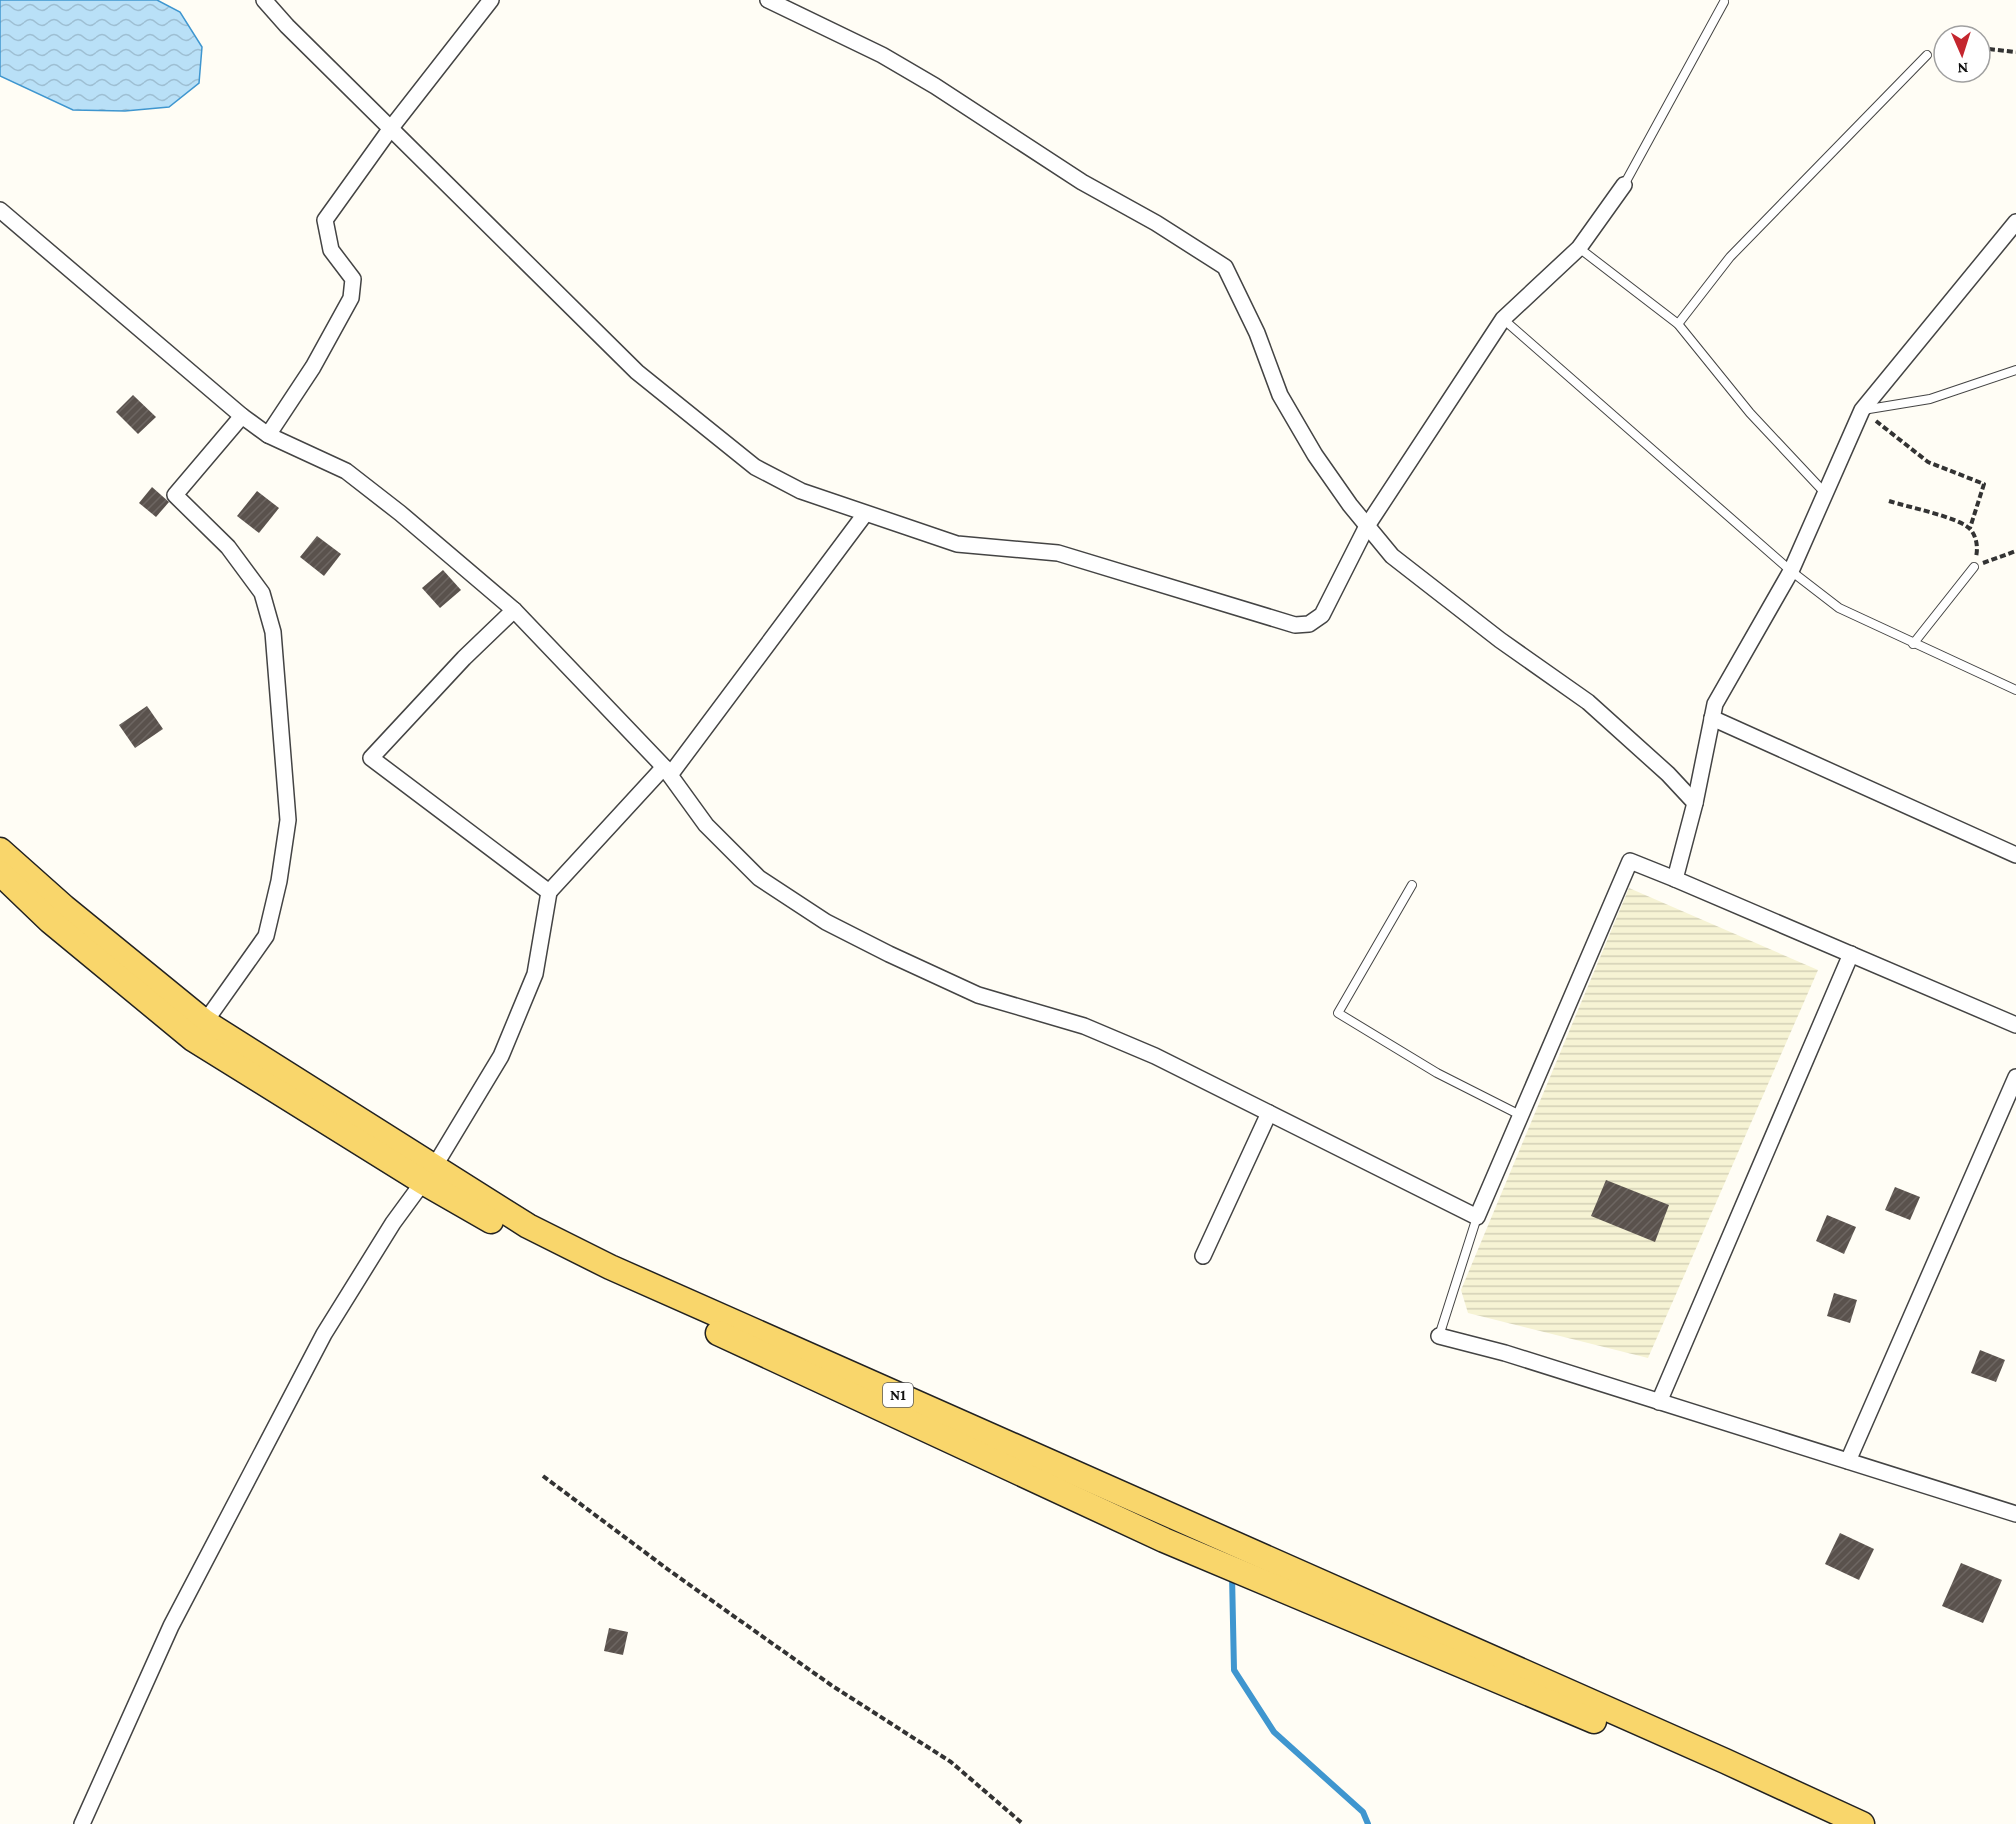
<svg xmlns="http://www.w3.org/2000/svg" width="2016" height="1824" font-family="'Crimson Pro',serif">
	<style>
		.farmland { fill: url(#farmland-rules) }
		.water { fill: url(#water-waves); stroke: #3f96cf; stroke-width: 1.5 }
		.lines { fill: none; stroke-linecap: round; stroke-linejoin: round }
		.stream { stroke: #3f96cf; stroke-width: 6 }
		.building { fill: url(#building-hatch) }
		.service-casing { stroke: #444; stroke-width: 10 }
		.minor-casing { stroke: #444; stroke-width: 18 }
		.primary-casing { stroke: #222; stroke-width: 27 }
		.path { stroke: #333; stroke-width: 4; stroke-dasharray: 6 3; stroke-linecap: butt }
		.service { stroke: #fff; stroke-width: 8 }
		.minor { stroke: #fff; stroke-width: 15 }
		.primary { stroke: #f9d66b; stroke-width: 24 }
		.labels { text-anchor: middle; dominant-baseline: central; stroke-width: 6; stroke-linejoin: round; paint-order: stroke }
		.shield { fill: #fff; stroke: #585858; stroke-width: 1.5 }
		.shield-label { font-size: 15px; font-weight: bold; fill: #111 }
	</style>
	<defs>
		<pattern id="farmland-rules" width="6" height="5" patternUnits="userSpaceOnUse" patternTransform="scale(1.5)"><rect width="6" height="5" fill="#f6f3d4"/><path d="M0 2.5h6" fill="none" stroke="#d2cfb5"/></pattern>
		<pattern id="water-waves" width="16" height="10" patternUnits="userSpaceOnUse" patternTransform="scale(1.5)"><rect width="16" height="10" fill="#b9e0f7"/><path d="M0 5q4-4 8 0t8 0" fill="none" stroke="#9ebfd3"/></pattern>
		<pattern id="building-hatch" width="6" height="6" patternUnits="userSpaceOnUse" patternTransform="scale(1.5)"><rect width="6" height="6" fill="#5a524d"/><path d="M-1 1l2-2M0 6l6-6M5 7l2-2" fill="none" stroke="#6d6662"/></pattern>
	</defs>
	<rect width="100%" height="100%" fill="#fffdf5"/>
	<polygon class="farmland" points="1629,888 1818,970 1648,1358 1468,1313 1461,1290"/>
	<polygon class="water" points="0,0 157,0 180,12 202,47 199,83 169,107 125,111 73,110 0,76"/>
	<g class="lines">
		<polyline class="stream" points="1232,1575 1234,1670 1274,1732 1363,1812 1368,1824"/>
	</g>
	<g class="building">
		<polygon points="133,395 156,417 138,434 116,412"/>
		<polygon points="152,487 169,502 156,517 139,503"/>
		<polygon points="257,491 279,508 259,533 237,516"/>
		<polygon points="317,536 341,554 324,576 300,557"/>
		<polygon points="443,570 461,590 440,608 422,588"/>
		<polygon points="147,706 163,729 135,748 119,725"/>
		<polygon points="1606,1180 1669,1205 1655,1242 1591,1216"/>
		<polygon points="1895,1187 1920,1197 1910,1220 1885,1210"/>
		<polygon points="1827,1215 1856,1227 1844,1254 1816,1241"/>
		<polygon points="1834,1293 1857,1300 1850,1323 1827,1316"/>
		<polygon points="1980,1350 2005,1360 1996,1382 1971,1373"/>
		<polygon points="1840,1533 1874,1549 1859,1580 1825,1564"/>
		<polygon points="1961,1563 2002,1580 1983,1623 1942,1606"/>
		<polygon points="609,1628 628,1632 623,1655 604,1651"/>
	</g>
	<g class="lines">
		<g class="service-casing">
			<g id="service">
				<polyline points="1624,185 1724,2"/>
				<polyline points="1579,248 1678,324 1750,413 1825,493"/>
				<polyline points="1503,319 1791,571 1839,608 2016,690"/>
				<polyline points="1678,324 1730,257 1927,55"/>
				<polyline points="1863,410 1930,399 2016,370"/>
				<polyline points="1913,644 1974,567"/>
				<polyline points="1412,885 1338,1013 1437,1073 1522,1116"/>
				<polyline points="1439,1336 1477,1217"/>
			</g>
		</g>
		<g class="minor-casing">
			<g id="minor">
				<polyline points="264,0 287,26 637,372 755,467 801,491 957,544 1058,553 1295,625 1309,624 1322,615 1367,526 1503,319 1579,248 1624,185"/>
				<polyline points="768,0 882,55 935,86 1082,182 1156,223 1225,267 1257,333 1280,395 1315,455 1350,505 1392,556 1500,640 1588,702 1668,774 1695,803 1675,879 2016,1025"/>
				<polyline points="0,210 242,416"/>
				<polyline points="514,610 664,767 706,825 759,878 826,922 889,954 978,995 1084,1026 1155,1056 1269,1113 1203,1256"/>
				<polyline points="1712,718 2016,855"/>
				<polyline points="670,775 865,514"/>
				<polyline points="1695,803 1715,704 1791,571 1862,410 2016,222"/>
				<polyline points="549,892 664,767"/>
				<polyline points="205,1022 266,936 279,881 288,820 273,632 262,593 228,547 175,495 242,416 268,435 313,367 351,298 353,279 331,250 325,220 391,128 491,0"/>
				<polyline points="1269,1113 1477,1217 1630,861 1675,879"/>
				<polyline points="1439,1336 1505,1353 2016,1514"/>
				<polyline points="1659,1402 1851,954"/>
				<polyline points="1848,1461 2016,1077"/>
				<polyline points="82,1824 171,1626 324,1334 393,1223 434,1167 501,1056 535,974 549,892 371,758 464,658 514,610 400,513 346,471 268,435"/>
			</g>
		</g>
		<g class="primary-casing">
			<g id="primary">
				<polyline points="0,850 64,907 205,1022 528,1226 610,1267 1725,1761 1862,1824"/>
				<polyline points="0,873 50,921 193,1039 423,1182 491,1221"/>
				<polyline points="718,1333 1164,1540 1594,1721"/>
			</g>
		</g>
		<g class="path">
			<polyline points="1980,48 2016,52"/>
			<polyline points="1876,421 1928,462 1984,484 1970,528"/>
			<path d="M1889,501C1907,507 1960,517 1971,530C1977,538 1978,548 1976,557"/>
			<polyline points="1983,563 2016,551"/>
			<polyline points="543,1476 670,1571 831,1685 951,1762 1023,1824"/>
		</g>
		<use href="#service" class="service"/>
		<use href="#minor" class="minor"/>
		<use href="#primary" class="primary"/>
	</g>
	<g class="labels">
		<rect class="shield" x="883" y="1383" width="30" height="24" rx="4.5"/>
		<g class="shield-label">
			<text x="898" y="1395">N1</text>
		</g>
	</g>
	<g transform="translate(1962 54) rotate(177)"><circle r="28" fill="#ffffff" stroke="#a0a0a0" stroke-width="1.5"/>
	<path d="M0-4.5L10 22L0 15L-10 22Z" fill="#c4262e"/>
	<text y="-9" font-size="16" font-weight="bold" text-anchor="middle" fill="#111111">N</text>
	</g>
</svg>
